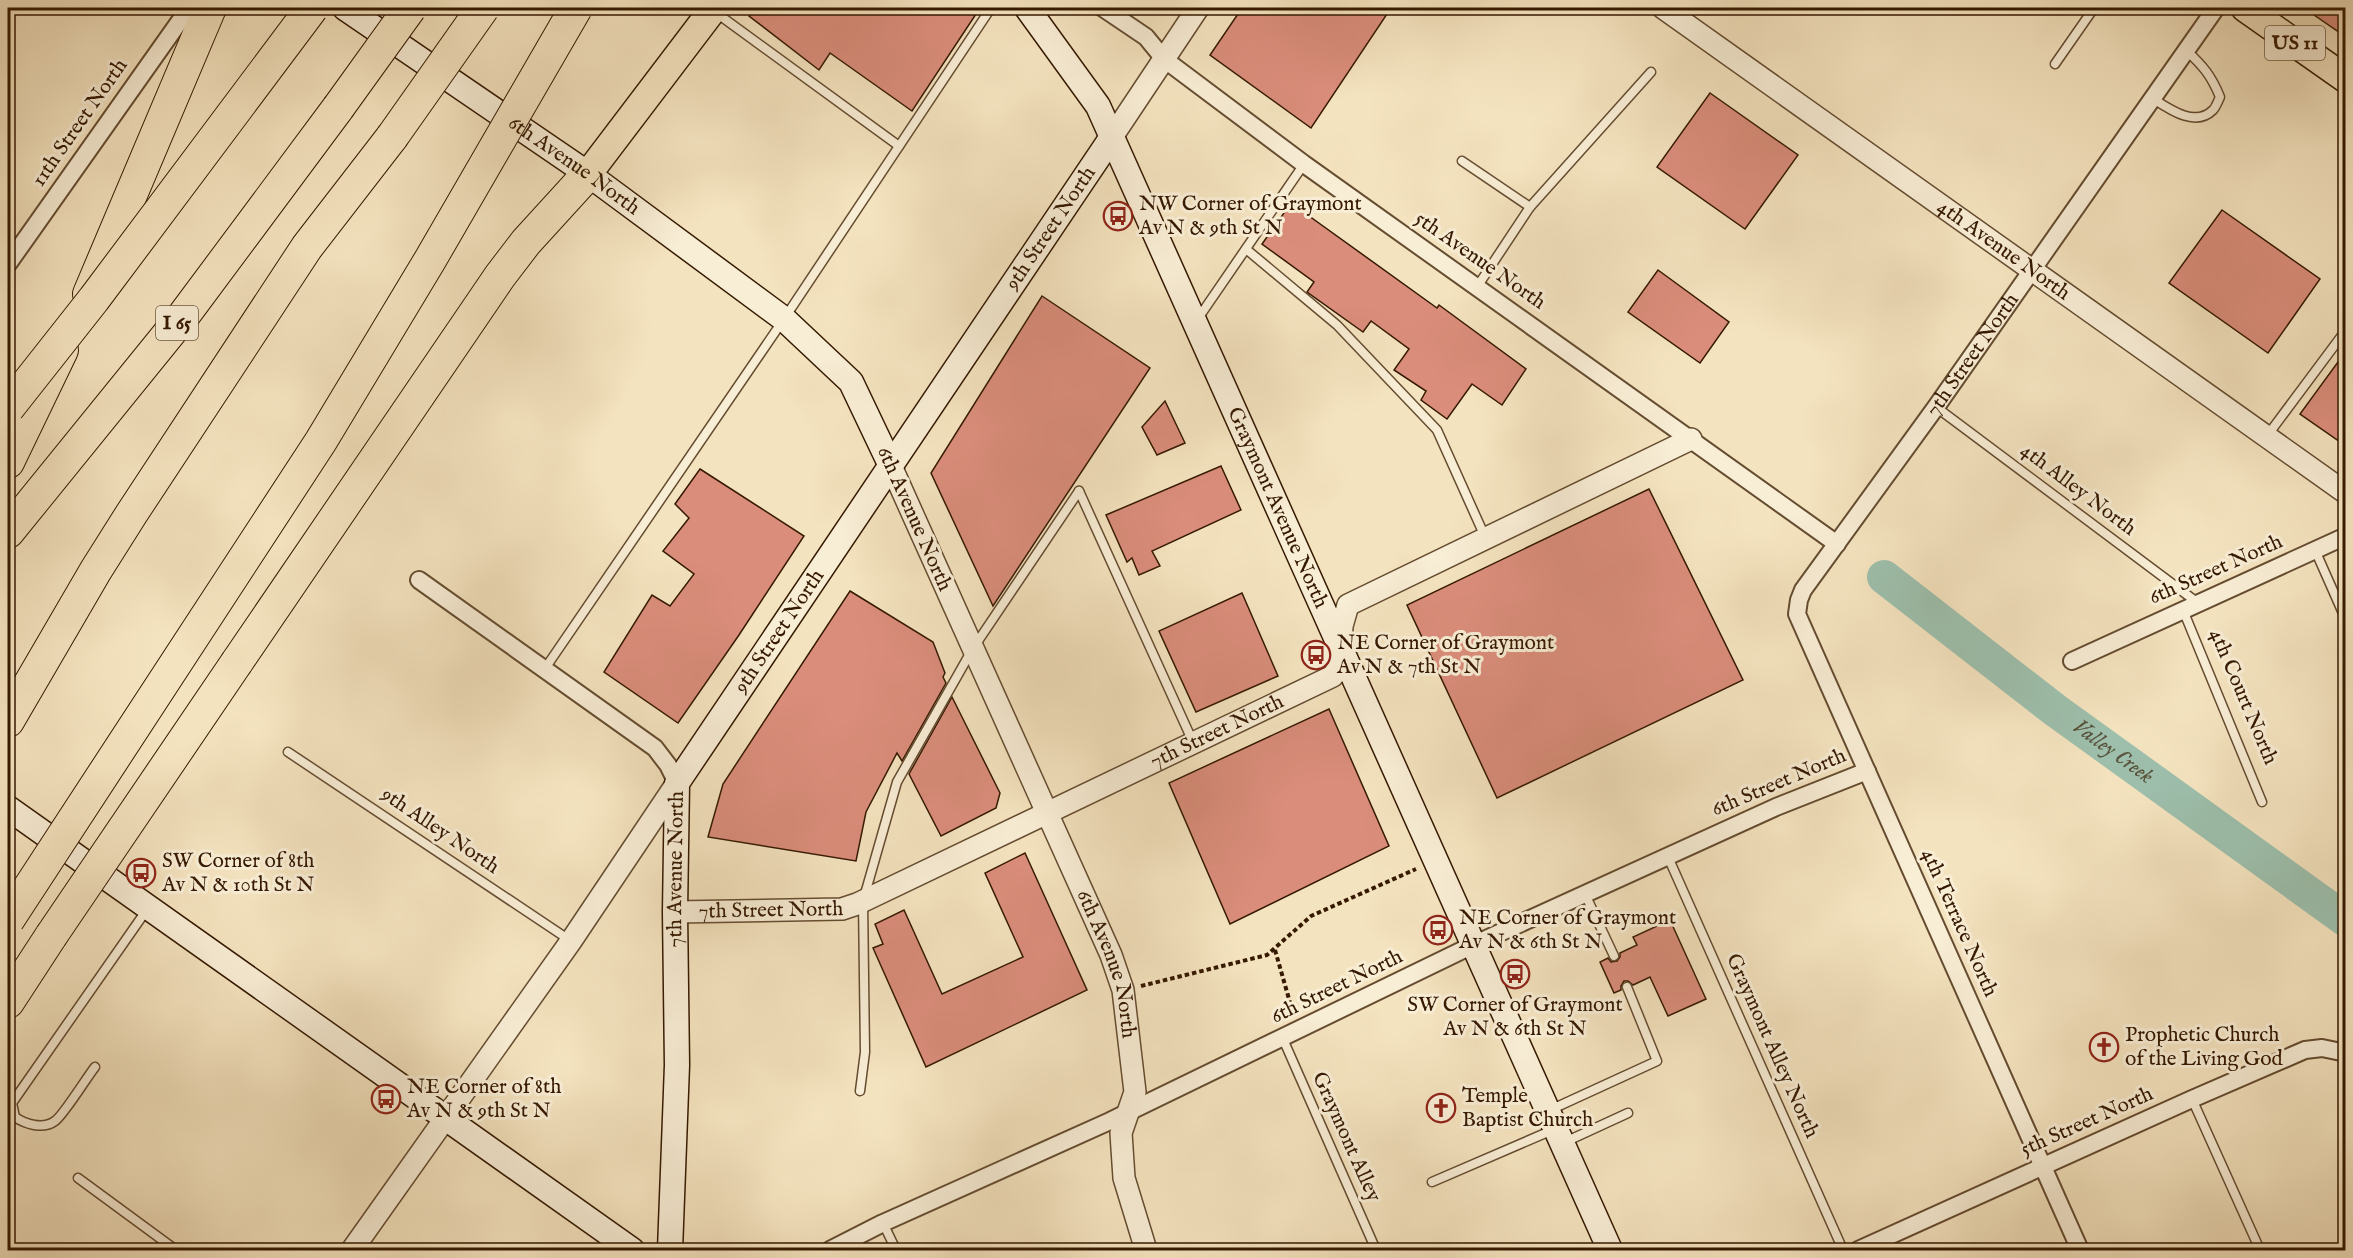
<svg xmlns="http://www.w3.org/2000/svg" width="2353" height="1258" font-family="'IM FELL English',serif">
	<style>
		.lines { fill: none; stroke-linecap: round; stroke-linejoin: round }
		.river { stroke: #9dbfac; stroke-width: 34 }
		.building { fill: #da8d7b; stroke: #351900; stroke-width: 1.5 }
		.service-casing { stroke: #654c30; stroke-width: 11 }
		.minor-casing { stroke: #654c30; stroke-width: 20 }
		.tertiary-casing { stroke: #654c30; stroke-width: 24 }
		.secondary-casing { stroke: #351900; stroke-width: 27 }
		.primary-casing { stroke: #351900; stroke-width: 30 }
		.motorway-casing { stroke: #351900; stroke-width: 34 }
		.path { stroke: #351900; stroke-width: 4; stroke-dasharray: 4.5 3; stroke-linecap: butt }
		.service { stroke: #f8edd5; stroke-width: 8 }
		.minor { stroke: #f8edd5; stroke-width: 16 }
		.tertiary { stroke: #f8edd5; stroke-width: 21 }
		.secondary { stroke: #f8edd5; stroke-width: 24 }
		.primary { stroke: #f4e3bf; stroke-width: 27 }
		.motorway { stroke: #f4e3bf; stroke-width: 32 }
		.motorway-bridge-casing { stroke: #351900; stroke-width: 34; stroke-linecap: butt }
		.motorway-bridge { stroke: #f4e3bf; stroke-width: 32 }
		.labels { text-anchor: middle; dominant-baseline: central; stroke-width: 6; stroke-linejoin: round; paint-order: stroke }
		.shield { fill: #f8edd5; stroke: #705940; stroke-width: 1.5 }
		.shield-label { font-size: 20px; font-weight: bold; fill: #351900 }
		.street-label { font-size: 21px; fill: #351900; stroke: #f8edd5 }
		.poi-label { font-size: 21px; fill: #351900; stroke: #f8edd5; text-anchor: start }
		.water-label { font-size: 22px; font-style: italic; fill: #59533c; stroke: #f8edd5 }
	</style>
	<rect width="100%" height="100%" fill="#f4e3bf"/>
	<filter id="stains"><feTurbulence type="fractalNoise" baseFrequency=".00333" numOctaves="4"/><feColorMatrix values="0 0 0 0 .2 0 0 0 0 .09 0 0 0 0 .02 0 0 0 .5 -.17"/></filter>
	<radialGradient id="worn" r=".72"><stop offset=".6" stop-color="#630" stop-opacity="0"/><stop offset="1" stop-color="#630" stop-opacity=".3"/></radialGradient>
	<g class="lines">
		<path class="river" id="s1" d="M1884,577L2055,710L2346,920"/>
	</g>
	<g class="building">
		<polygon points="755,8 980,8 912,111 830,53 819,70 749,16"/>
		<polygon points="1242,8 1391,8 1311,128 1210,55"/>
		<polygon points="2304,8 2346,8 2346,37"/>
		<polygon points="1710,93 1798,155 1745,229 1657,167"/>
		<polygon points="1291,203 1437,308 1439,305 1526,369 1502,405 1472,384 1447,419 1421,400 1426,391 1394,370 1409,349 1371,321 1363,332 1307,292 1314,282 1262,244"/>
		<polygon points="2222,210 2320,279 2268,353 2169,283"/>
		<polygon points="1658,270 1729,322 1700,363 1628,312"/>
		<polygon points="1042,296 1150,368 993,606 931,473"/>
		<polygon points="2346,351 2346,446 2300,414"/>
		<polygon points="1165,401 1185,443 1157,455 1142,427"/>
		<polygon points="1221,466 1241,510 1152,551 1160,566 1139,575 1132,558 1127,562 1106,515"/>
		<polygon points="700,469 804,536 739,635 678,723 604,672 652,595 670,606 694,574 663,551 689,518 675,504"/>
		<polygon points="1649,489 1743,680 1497,798 1407,605"/>
		<polygon points="850,591 933,642 945,673 943,677 946,683 902,761 897,753 866,812 856,861 708,837 723,784"/>
		<polygon points="1242,593 1278,676 1196,712 1159,631"/>
		<polygon points="952,697 1000,793 996,808 941,836 909,774"/>
		<polygon points="1329,709 1389,846 1230,924 1169,783"/>
		<polygon points="1025,853 1087,990 926,1067 873,948 883,944 875,924 904,910 942,994 1023,957 985,873"/>
		<polygon points="1670,920 1706,999 1668,1016 1650,977 1633,985 1628,981 1624,981 1621,986 1621,990 1614,993 1600,962 1608,958 1611,962 1617,961 1620,957 1620,953 1637,945 1633,937"/>
	</g>
	<g class="lines">
		<g class="service-casing">
			<g id="service">
				<polyline points="715,12 899,146"/>
				<polyline points="2055,64 2094,8"/>
				<path d="M2152,98C2169,109 2195,128 2213,110C2216,107 2218,101 2220,97C2211,75 2203,66 2186,50"/>
				<polyline points="1462,161 1530,207"/>
				<polyline points="1246,249 1337,325 1437,430 1486,539"/>
				<polyline points="1477,287 1530,207 1651,72"/>
				<polyline points="1197,320 1304,164"/>
				<polyline points="1936,407 2198,603"/>
				<polyline points="2267,436 2346,330"/>
				<polyline points="1079,491 1193,742"/>
				<polyline points="2315,550 2346,620"/>
				<polyline points="2183,610 2262,802"/>
				<polyline points="544,670 784,319 991,8"/>
				<polyline points="288,752 571,941"/>
				<polyline points="1668,857 1843,1250"/>
				<polyline points="1585,894 1614,956"/>
				<polyline points="1283,1039 1376,1250"/>
				<path d="M95,1067C87,1077 63,1116 55,1121C43,1130 25,1124 15,1117L12,1103L148,908"/>
				<polyline points="860,1091 865,1052 863,901 897,782 972,650 1079,491"/>
				<polyline points="2192,1099 2260,1250"/>
				<polyline points="1550,1110 1657,1061 1627,987"/>
				<polyline points="1565,1142 1628,1113"/>
				<polyline points="78,1178 176,1250"/>
				<polyline points="1432,1182 1555,1129"/>
				<polyline points="883,1223 896,1250"/>
			</g>
		</g>
		<g class="minor-casing">
			<g id="minor">
				<polyline points="1103,8 1146,37 1164,59 1304,164 1837,544"/>
				<polyline points="8,264 189,8"/>
				<polyline points="419,580 655,748 668,765 677,783"/>
				<polyline points="2072,661 2346,536"/>
				<polyline points="830,1250 883,1223 1110,1121 1473,945 1776,807 1867,771"/>
				<polyline points="1858,1250 2192,1099 2305,1050 2322,1048 2346,1053"/>
				<path id="s2" d="M2080,1250L1797,614L1799,600L1803,590L1936,407L2216,8"/>
			</g>
		</g>
		<g class="tertiary-casing">
			<g id="tertiary">
				<path id="s3" d="M1663,8L2346,493"/>
				<polyline points="1112,137 1198,8"/>
				<path id="s4" d="M891,466L1111,955L1123,990L1135,1092L1121,1133L1124,1178L1146,1250"/>
				<path id="s5" d="M675,912L842,909L857,904L1333,676L1340,664L1342,626L1348,605L1691,439"/>
				<polyline points="352,1250 571,941 677,783"/>
			</g>
		</g>
		<g class="secondary-casing">
			<g id="secondary">
				<path id="s6" d="M345,8L588,174L784,319L851,382L891,466"/>
				<path id="s7" d="M1027,8L1098,106L1610,1250"/>
				<polyline points="8,808 632,1250"/>
				<path id="s8" d="M670,1250L677,1065L675,912L677,783L1112,137"/>
			</g>
		</g>
		<g class="primary-casing">
			<g id="primary">
				<polyline points="2245,8 2346,79"/>
				<polyline points="588,174 714,8"/>
			</g>
		</g>
		<g class="motorway-casing">
			<g id="motorway">
				<polyline points="89,294 210,8"/>
				<polyline points="8,462 62,350"/>
				<polyline points="8,532 184,315 338,108"/>
				<polyline points="237,662 500,276 526,242 588,174"/>
				<polyline points="8,721 96,570 132,513 307,247 392,137"/>
				<polyline points="8,1002 51,936"/>
			</g>
		</g>
		<g class="path">
			<polyline points="1275,950 1293,1013"/>
			<polyline points="1141,986 1267,955 1311,916 1416,869"/>
		</g>
		<use href="#service" class="service"/>
		<use href="#minor" class="minor"/>
		<use href="#tertiary" class="tertiary"/>
		<use href="#secondary" class="secondary"/>
		<use href="#primary" class="primary"/>
		<use href="#motorway" class="motorway"/>
		<g class="motorway-bridge-casing">
			<g id="motorway-bridge">
				<polyline points="338,108 410,8"/>
				<polyline points="392,137 483,8"/>
				<polyline points="8,408 94,299 312,8"/>
				<polyline points="8,920 321,441 430,260 576,8"/>
				<polyline points="51,936 237,662"/>
			</g>
		</g>
		<use href="#motorway-bridge" class="motorway-bridge"/>
	</g>
	<defs>
		<g id="bus-ring" transform="scale(1.5)"><circle r="9.5" fill="#f8edd5" stroke="#8f2418" stroke-width="1.5"/><path d="M-5-6H5V4H4V6H2V4H-2V6H-4V4H-5ZM-3.5-4V0h7V-4ZM-3.5 1.2v1.5H-2V1.2ZM2 1.2v1.5H3.5V1.2Z" fill="#8f2418"/></g>
		<g id="church-ring" transform="scale(1.5)"><circle r="9.5" fill="#f8edd5" stroke="#8f2418" stroke-width="1.5"/><path d="M-1.2-6h2.4v3.5h3.3v2.4h-3.3V6h-2.4V-.1h-3.3v-2.4h3.3Z" fill="#8f2418"/></g>
	</defs>
	<g fill-rule="evenodd">
		<use href="#bus-ring" x="1118" y="216"/>
		<use href="#bus-ring" x="1316" y="655"/>
		<use href="#bus-ring" x="141" y="873"/>
		<use href="#bus-ring" x="1438" y="930"/>
		<use href="#bus-ring" x="1515" y="974"/>
		<use href="#church-ring" x="2104" y="1047"/>
		<use href="#bus-ring" x="386" y="1099"/>
		<use href="#church-ring" x="1441" y="1108"/>
	</g>
	<g class="labels">
		<g class="shield">
			<rect x="2265" y="26" width="60" height="34" rx="4.5"/>
			<rect x="156" y="306" width="42" height="34" rx="4.5"/>
		</g>
		<g class="shield-label">
			<text x="2295" y="43">US 11</text>
			<text x="177" y="323">I 65</text>
		</g>
		<g class="street-label">
			<text transform="translate(80 123) rotate(-55)">11th Street North</text>
			<text stroke="none"><textPath href="#s6" startOffset="278">6th Avenue North</textPath></text>
			<text stroke="none"><textPath href="#s8" startOffset="1136">9th Street North</textPath></text>
			<text stroke="none"><textPath href="#s3" startOffset="418">4th Avenue North</textPath></text>
			<text transform="translate(1480 261) rotate(35)">5th Avenue North</text>
			<text stroke="none"><textPath href="#s2" startOffset="1011">7th Street North</textPath></text>
			<text transform="translate(2078 490) rotate(37)">4th Alley North</text>
			<text stroke="none"><textPath href="#s7" startOffset="561">Graymont Avenue North</textPath></text>
			<text transform="translate(914 519) rotate(66)">6th Avenue North</text>
			<text transform="translate(2216 570) rotate(-24)">6th Street North</text>
			<text stroke="none"><textPath href="#s8" startOffset="650">9th Street North</textPath></text>
			<text transform="translate(2243 697) rotate(67)">4th Court North</text>
			<text stroke="none"><textPath href="#s5" startOffset="582">7th Street North</textPath></text>
			<text transform="translate(1779 783) rotate(-23)">6th Street North</text>
			<text transform="translate(440 831) rotate(34)">9th Alley North</text>
			<text stroke="none"><textPath href="#s8" startOffset="381">7th Avenue North</textPath></text>
			<text stroke="none"><textPath href="#s5" startOffset="96">7th Street North</textPath></text>
			<text transform="translate(1959 923) rotate(66)">4th Terrace North</text>
			<text stroke="none"><textPath href="#s4" startOffset="544">6th Avenue North</textPath></text>
			<text transform="translate(1337 987) rotate(-26)">6th Street North</text>
			<text transform="translate(1772 1046) rotate(66)">Graymont Alley North</text>
			<text transform="translate(2087 1122) rotate(-24)">5th Street North</text>
			<text transform="translate(1346 1137) rotate(66)">Graymont Alley</text>
		</g>
		<g class="poi-label">
			<text x="1139" y="204">NW Corner of Graymont<tspan x="1139" dy="24">Av N &amp; 9th St N</tspan></text>
			<text x="1337" y="643">NE Corner of Graymont<tspan x="1337" dy="24">Av N &amp; 7th St N</tspan></text>
			<text x="162" y="861">SW Corner of 8th<tspan x="162" dy="24">Av N &amp; 10th St N</tspan></text>
			<text x="1459" y="918">NE Corner of Graymont<tspan x="1459" dy="24">Av N &amp; 6th St N</tspan></text>
			<text x="1515" y="1005" text-anchor="middle">SW Corner of Graymont<tspan x="1515" dy="24">Av N &amp; 6th St N</tspan></text>
			<text x="2125" y="1035">Prophetic Church<tspan x="2125" dy="24">of the Living God</tspan></text>
			<text x="407" y="1087">NE Corner of 8th<tspan x="407" dy="24">Av N &amp; 9th St N</tspan></text>
			<text x="1462" y="1096">Temple<tspan x="1462" dy="24">Baptist Church</tspan></text>
		</g>
		<g class="water-label">
			<text stroke="none"><textPath href="#s1" startOffset="288">Valley Creek</textPath></text>
		</g>
	</g>
	<rect width="2353" height="1258" fill="none" stroke="#f4e3bf" stroke-width="30"/>
	<rect x="9" y="9" width="2335" height="1240" fill="none" stroke="#351900" stroke-width="3"/>
	<rect x="15" y="15" width="2323" height="1228" fill="none" stroke="#351900" stroke-width="1.5"/>
	<rect width="100%" height="100%" filter="url(#stains)"/>
	<rect width="100%" height="100%" fill="url(#worn)"/>
</svg>
